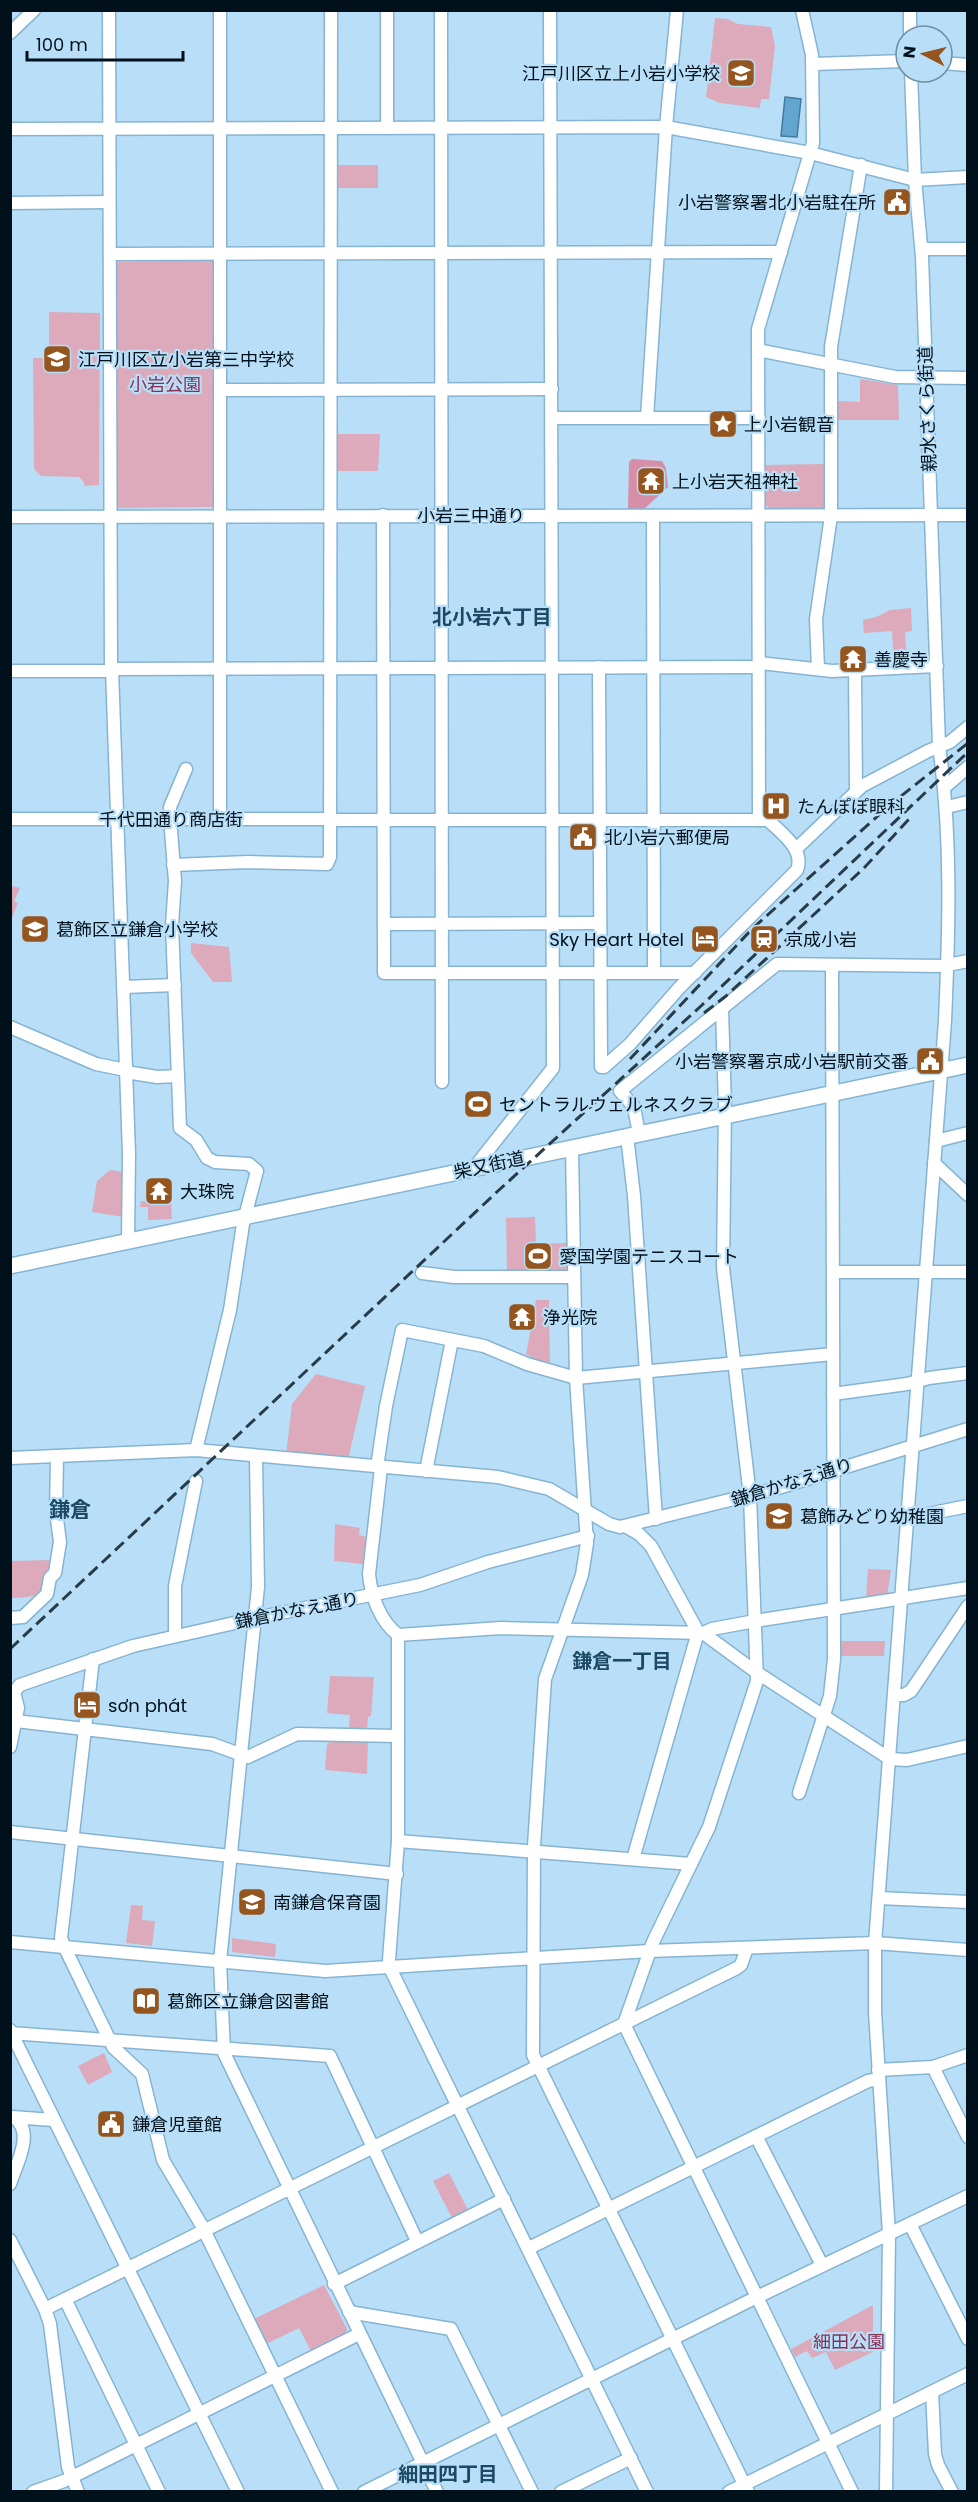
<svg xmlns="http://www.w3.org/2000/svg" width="978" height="2502" font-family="Poppins,'Noto Sans JP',sans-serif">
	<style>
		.green { fill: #dcaaba }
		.forest { fill: #d78ea7 }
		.water { fill: #62a6d0; stroke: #45799a; stroke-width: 1.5 }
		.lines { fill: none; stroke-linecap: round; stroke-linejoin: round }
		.minor-casing { stroke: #85b4d2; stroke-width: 15 }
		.major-casing { stroke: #85b4d2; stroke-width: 18 }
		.minor { stroke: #fff; stroke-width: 12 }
		.major { stroke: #fff; stroke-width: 15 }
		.rail { stroke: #273b49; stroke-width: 3; stroke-dasharray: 12 6; stroke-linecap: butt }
		.labels { text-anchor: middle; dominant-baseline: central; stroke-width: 4.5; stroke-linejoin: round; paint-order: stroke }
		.poi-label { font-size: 18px; fill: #01111c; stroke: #b9dff8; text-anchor: start }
		.park-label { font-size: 18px; fill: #863054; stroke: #b9dff8 }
		.street-label { font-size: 18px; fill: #01111c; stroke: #b9dff8 }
		.neighbourhood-label { font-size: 20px; font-weight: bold; fill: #1c4963; stroke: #b9dff8 }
		.quarter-label { font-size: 21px; font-weight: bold; fill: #1c4963; stroke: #b9dff8 }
	</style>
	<rect width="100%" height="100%" fill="#b9dff8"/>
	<g class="green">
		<polygon points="715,18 728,19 738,24 771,27 775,46 769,99 761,99 760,108 720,103 706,97"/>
		<polygon points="338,165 378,165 378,188 337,188"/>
		<polygon points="214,260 213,507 116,508 116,262"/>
		<polygon points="49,312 100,313 99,485 85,486 83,481 79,477 41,476 34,469 33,358 49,358"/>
		<polygon points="860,379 898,385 899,420 837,420 838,401 860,402"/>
		<polygon points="337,434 380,434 378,471 337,471"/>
		<polygon points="825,464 826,506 823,508 770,509 765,505 764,465"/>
		<polygon points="911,608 912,631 905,632 907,664 894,664 892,631 864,633 863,620 876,617 890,610"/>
		<polygon points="11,886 20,888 14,901 18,903 11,920"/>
		<polygon points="191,943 229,947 232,982 213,982 191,953"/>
		<polygon points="110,1170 125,1172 123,1217 92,1212 97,1181"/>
		<polygon points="141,1201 171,1203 172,1219 148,1220 148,1207 140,1207"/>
		<polygon points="535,1217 536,1244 568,1243 569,1269 565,1272 507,1271 506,1218"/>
		<polygon points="536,1300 549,1300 550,1367 530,1361 531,1356 526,1355"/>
		<polygon points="316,1374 365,1386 348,1460 286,1455 292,1404"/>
		<polygon points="335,1524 360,1528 359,1535 367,1537 363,1564 334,1561"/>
		<path d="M53,1560C43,1593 47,1597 11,1598L10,1561Z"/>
		<polygon points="868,1569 891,1570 887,1595 866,1598"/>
		<polygon points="840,1641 885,1641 884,1656 840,1656"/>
		<polygon points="330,1676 374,1677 371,1716 368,1717 367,1731 349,1730 350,1715 327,1713"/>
		<polygon points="333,1740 368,1742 367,1774 325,1770 327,1744"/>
		<polygon points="131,1905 143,1906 142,1920 155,1921 152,1946 126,1943"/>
		<polygon points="232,1938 276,1944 275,1957 232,1952"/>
		<polygon points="104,2053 112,2072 88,2085 78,2066"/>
		<polygon points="449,2173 468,2210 452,2218 433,2181"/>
		<polygon points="324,2285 347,2329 345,2335 311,2351 299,2328 264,2345 252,2320"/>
		<polygon points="873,2305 873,2352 835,2370 826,2352 812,2358 807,2351 795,2357 791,2349"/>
	</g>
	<polygon class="forest" points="632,459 662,461 666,468 668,487 643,510 630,510 628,508 629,462"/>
	<polygon class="water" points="785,97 801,99 797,137 781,136"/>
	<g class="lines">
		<g class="minor-casing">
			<g id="minor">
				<polyline points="109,10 111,669"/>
				<polyline points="220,10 220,819"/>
				<polyline points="387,10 387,128"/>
				<polyline points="441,10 442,1082"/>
				<polyline points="910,10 910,36"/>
				<polyline points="10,33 34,10"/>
				<polyline points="942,63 968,65"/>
				<polyline points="813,64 906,61"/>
				<polyline points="10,129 666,127 810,153 915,180 968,177"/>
				<polyline points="10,203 109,202"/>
				<polyline points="922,249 968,249"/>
				<polyline points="110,254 781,252"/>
				<polyline points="758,350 895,377 968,378"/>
				<polyline points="220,390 552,389"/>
				<polyline points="552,418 759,418"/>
				<polyline points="647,418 666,127 677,10"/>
				<polyline points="383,515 384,973 695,973"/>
				<polyline points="653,516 654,973"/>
				<polyline points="10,517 968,515"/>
				<polyline points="759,663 832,671 937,666"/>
				<polyline points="112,669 129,1154 128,1241"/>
				<polyline points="818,669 816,619 831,516 831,347 861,165"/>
				<polyline points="855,670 856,791"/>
				<polyline points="10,671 111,671 112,669 758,667"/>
				<polyline points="186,769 170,807 170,818 175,881 172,925 180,1128 196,1140 207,1158 215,1162 249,1164 257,1171 243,1224 230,1310 196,1450"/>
				<polyline points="946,786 968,767"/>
				<polyline points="947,807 968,802"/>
				<polyline points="10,819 331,819"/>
				<path d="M331,820C477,821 622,819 768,820C781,833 805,849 797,870L679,988L630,1044L604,1067H601L599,667"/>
				<polyline points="759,820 758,329 813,143 812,55 802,10"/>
				<polyline points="796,849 862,786 928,751 950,742 968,727"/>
				<polyline points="173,865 248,862 327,864 330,857 331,10"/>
				<polyline points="384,924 600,923"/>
				<polyline points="124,987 175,985"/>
				<polyline points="722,1009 725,1107 723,1268 750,1496 757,1681 709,1827 653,1942 624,2024 852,2492"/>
				<polyline points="10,1027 96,1064 126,1070"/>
				<polyline points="126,1072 157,1077 178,1076"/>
				<polyline points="639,1134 634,1107 620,1091 777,964 942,966 968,961"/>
				<polyline points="627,1136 634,1196 656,1519"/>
				<polyline points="936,1141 968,1133"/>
				<polyline points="572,1148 576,1378 587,1543 582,1575 545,1679 534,1846 533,2055 748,2492"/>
				<polyline points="934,1163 968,1195"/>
				<polyline points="474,1168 553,1068 550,10"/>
				<polyline points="833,1272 968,1272"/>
				<polyline points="422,1273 454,1277 574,1277"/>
				<polyline points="833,1394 907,1384 929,1378 968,1373"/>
				<polyline points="256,1457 258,1587 220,1961 224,2053 437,2492"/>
				<polyline points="10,1458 196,1450 498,1477 549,1489 609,1524 620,1527 778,1488 968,1429"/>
				<polyline points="377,1467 386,1406 402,1330 484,1346 527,1364 576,1378 833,1354"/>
				<path d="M381,1468L369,1574C371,1596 380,1621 398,1635L501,1628L703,1633L756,1672L890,1759L907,1760L968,1746"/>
				<polyline points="426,1471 452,1340"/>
				<polyline points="908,1518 968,1506"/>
				<polyline points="625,1526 639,1534 651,1546 698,1632 633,1859"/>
				<polyline points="10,1618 23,1617 47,1594 50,1578 55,1573 60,1542 56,1512 57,1457"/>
				<polyline points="703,1633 712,1629 755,1621 968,1588"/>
				<polyline points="175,1635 175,1586 196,1481"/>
				<polyline points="398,1635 398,1841 389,1960 390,1968 647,2492"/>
				<polyline points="93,1659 61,1938 64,1946 113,2047 142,2074 163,2160 202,2226 332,2492"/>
				<polyline points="894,1695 904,1695 911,1691 968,1606"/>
				<polyline points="16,1721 212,1744 248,1757 297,1734 398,1736"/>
				<polyline points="10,1747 18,1708 14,1692 20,1685 133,1646 256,1618 420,1585 488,1562 588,1536"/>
				<polyline points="799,1793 830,1696 834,1659 832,965"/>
				<polyline points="10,1832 397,1874"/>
				<polyline points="398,1841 691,1864"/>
				<polyline points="879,1898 968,1902"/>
				<polyline points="10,1942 325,1971 649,1951 875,1943 968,1950"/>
				<polyline points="10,2030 238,2492"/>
				<polyline points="10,2033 330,2056 417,2241"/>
				<polyline points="933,2067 968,2137"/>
				<polyline points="878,2070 933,2067 968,2055"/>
				<polyline points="12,2117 53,2120"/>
				<polyline points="756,2136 822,2265"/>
				<path d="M10,2184C16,2165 36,2130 13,2117"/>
				<polyline points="910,2224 968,2339"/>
				<polyline points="10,2240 45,2309 50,2324 68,2467 78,2492"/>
				<polyline points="529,2248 868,2081 879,2079"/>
				<polyline points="334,2284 504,2199"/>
				<polyline points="65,2299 159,2492"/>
				<polyline points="45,2309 737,1968 741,1965 747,1948"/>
				<polyline points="349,2312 451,2329 532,2492"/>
				<polyline points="932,2392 935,2454 938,2465 952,2492"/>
				<polyline points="33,2492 64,2481 359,2334"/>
				<polyline points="364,2492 757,2297 968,2196"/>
				<polyline points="561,2492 631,2458"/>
				<polyline points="729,2492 968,2374"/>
				<path d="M886,2492L889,2234L875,2012V1943L945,1021C949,929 952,837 939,746L922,257L915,180L911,72"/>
			</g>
		</g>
		<g class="major-casing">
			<polyline id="major" points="10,1266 968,1065"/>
		</g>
		<use href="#minor" class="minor"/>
		<use href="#major" class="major"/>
		<g class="rail">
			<polyline points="704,1013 726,996 864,868 909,819"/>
			<polyline points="630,1059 753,928 891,804 968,743"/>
			<polyline points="10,1649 499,1190 701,1006 968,752"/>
		</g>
	</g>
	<defs>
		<g id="school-square" transform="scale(1.5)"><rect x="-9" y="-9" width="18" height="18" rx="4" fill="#95551e" stroke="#b9dff8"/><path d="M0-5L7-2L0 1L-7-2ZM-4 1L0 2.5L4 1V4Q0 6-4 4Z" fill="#fff"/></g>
		<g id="civic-square" transform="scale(1.5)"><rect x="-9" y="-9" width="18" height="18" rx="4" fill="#95551e" stroke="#b9dff8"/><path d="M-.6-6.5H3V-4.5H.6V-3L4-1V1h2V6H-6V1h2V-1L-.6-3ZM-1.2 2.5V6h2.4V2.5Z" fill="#fff"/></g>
		<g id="sight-square" transform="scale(1.5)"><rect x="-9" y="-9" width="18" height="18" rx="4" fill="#95551e" stroke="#b9dff8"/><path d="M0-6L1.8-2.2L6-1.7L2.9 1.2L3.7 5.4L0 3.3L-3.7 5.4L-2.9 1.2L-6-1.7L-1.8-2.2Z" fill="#fff"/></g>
		<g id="temple-square" transform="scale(1.5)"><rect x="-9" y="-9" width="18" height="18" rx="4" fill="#95551e" stroke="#b9dff8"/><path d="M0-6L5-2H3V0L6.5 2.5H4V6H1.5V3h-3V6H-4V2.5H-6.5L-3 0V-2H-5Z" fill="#fff"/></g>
		<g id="hospital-square" transform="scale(1.5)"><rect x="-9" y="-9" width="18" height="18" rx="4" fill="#95551e" stroke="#b9dff8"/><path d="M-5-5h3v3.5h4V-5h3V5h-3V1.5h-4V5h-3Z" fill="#fff"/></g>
		<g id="hotel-square" transform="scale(1.5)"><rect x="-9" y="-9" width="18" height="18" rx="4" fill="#95551e" stroke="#b9dff8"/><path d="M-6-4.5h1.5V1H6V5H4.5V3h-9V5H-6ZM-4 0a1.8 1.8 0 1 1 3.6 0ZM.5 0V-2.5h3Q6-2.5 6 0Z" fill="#fff"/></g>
		<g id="station-square" transform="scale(1.5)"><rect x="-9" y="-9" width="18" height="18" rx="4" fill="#95551e" stroke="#b9dff8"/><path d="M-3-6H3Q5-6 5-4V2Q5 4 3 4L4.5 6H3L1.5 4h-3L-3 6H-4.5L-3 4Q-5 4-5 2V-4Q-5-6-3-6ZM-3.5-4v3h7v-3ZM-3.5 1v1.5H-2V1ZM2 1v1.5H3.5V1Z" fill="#fff"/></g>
		<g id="stadium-square" transform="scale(1.5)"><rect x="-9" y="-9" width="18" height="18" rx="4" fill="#95551e" stroke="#b9dff8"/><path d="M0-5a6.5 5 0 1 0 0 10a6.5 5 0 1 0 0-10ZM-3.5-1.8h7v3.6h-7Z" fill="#fff"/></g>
		<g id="library-square" transform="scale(1.5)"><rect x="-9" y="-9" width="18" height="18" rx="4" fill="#95551e" stroke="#b9dff8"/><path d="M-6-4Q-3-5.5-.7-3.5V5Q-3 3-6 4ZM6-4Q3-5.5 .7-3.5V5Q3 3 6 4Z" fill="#fff"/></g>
	</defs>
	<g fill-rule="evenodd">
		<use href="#school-square" x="741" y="73"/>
		<use href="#civic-square" x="897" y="202"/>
		<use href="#school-square" x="57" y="359"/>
		<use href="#sight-square" x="723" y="424"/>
		<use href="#temple-square" x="651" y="481"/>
		<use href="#temple-square" x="853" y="659"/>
		<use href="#hospital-square" x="776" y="806"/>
		<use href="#civic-square" x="583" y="837"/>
		<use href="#school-square" x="35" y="929"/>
		<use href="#hotel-square" x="705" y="939"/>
		<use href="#station-square" x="764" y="939"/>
		<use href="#civic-square" x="930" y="1061"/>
		<use href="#stadium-square" x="478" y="1104"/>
		<use href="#temple-square" x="159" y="1191"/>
		<use href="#stadium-square" x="538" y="1256"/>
		<use href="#temple-square" x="522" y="1317"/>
		<use href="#school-square" x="779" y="1516"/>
		<use href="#hotel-square" x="87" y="1705"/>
		<use href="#school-square" x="252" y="1902"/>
		<use href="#library-square" x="146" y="2001"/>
		<use href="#civic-square" x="111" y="2124"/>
	</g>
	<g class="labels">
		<g class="poi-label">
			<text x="720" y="73" text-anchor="end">江戸川区立上小岩小学校</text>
			<text x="876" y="202" text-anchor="end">小岩警察署北小岩駐在所</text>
			<text x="78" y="359">江戸川区立小岩第三中学校</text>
			<text x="744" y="424">上小岩観音</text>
			<text x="672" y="481">上小岩天祖神社</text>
			<text x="874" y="659">善慶寺</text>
			<text x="797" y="806">たんぽぽ眼科</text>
			<text x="604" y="837">北小岩六郵便局</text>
			<text x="56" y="929">葛飾区立鎌倉小学校</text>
			<text x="684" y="939" text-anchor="end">Sky Heart Hotel</text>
			<text x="785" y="939">京成小岩</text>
			<text x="909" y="1061" text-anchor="end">小岩警察署京成小岩駅前交番</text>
			<text x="499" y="1104">セントラルウェルネスクラブ</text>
			<text x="180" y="1191">大珠院</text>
			<text x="559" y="1256">愛国学園テニスコート</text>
			<text x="543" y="1317">浄光院</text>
			<text x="800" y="1516">葛飾みどり幼稚園</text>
			<text x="108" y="1705">sơn phát</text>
			<text x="273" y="1902">南鎌倉保育園</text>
			<text x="167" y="2001">葛飾区立鎌倉図書館</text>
			<text x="132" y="2124">鎌倉児童館</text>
		</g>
		<g class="park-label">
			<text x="165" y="384">小岩公園</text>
			<text x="849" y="2341">細田公園</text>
		</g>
		<g class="street-label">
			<text transform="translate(927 409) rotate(-92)">親水さくら街道</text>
			<text x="471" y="515">小岩三中通り</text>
			<text x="171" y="819">千代田通り商店街</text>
			<text transform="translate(489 1165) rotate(-12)">柴又街道</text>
			<text transform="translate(792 1482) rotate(-17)">鎌倉かなえ通り</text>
			<text transform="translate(297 1610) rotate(-11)">鎌倉かなえ通り</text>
		</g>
		<g class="neighbourhood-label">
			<text x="492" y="617">北小岩六丁目</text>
			<text x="622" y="1661">鎌倉一丁目</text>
			<text x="448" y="2474">細田四丁目</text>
		</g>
		<g class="quarter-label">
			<text x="70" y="1509">鎌倉</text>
		</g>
	</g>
	<rect width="978" height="2502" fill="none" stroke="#01111c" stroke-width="24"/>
	<g transform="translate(924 54) rotate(277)"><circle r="28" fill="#b9dff8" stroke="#6f8da0" stroke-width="1.5"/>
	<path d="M0-4.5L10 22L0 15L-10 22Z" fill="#95551e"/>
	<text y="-9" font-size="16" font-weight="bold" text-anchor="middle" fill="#01111c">N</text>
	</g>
	<path d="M27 51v9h156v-9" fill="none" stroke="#01111c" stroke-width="3"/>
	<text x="36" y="51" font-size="18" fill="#01111c" stroke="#b9dff8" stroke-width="4.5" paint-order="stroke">100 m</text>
</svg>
